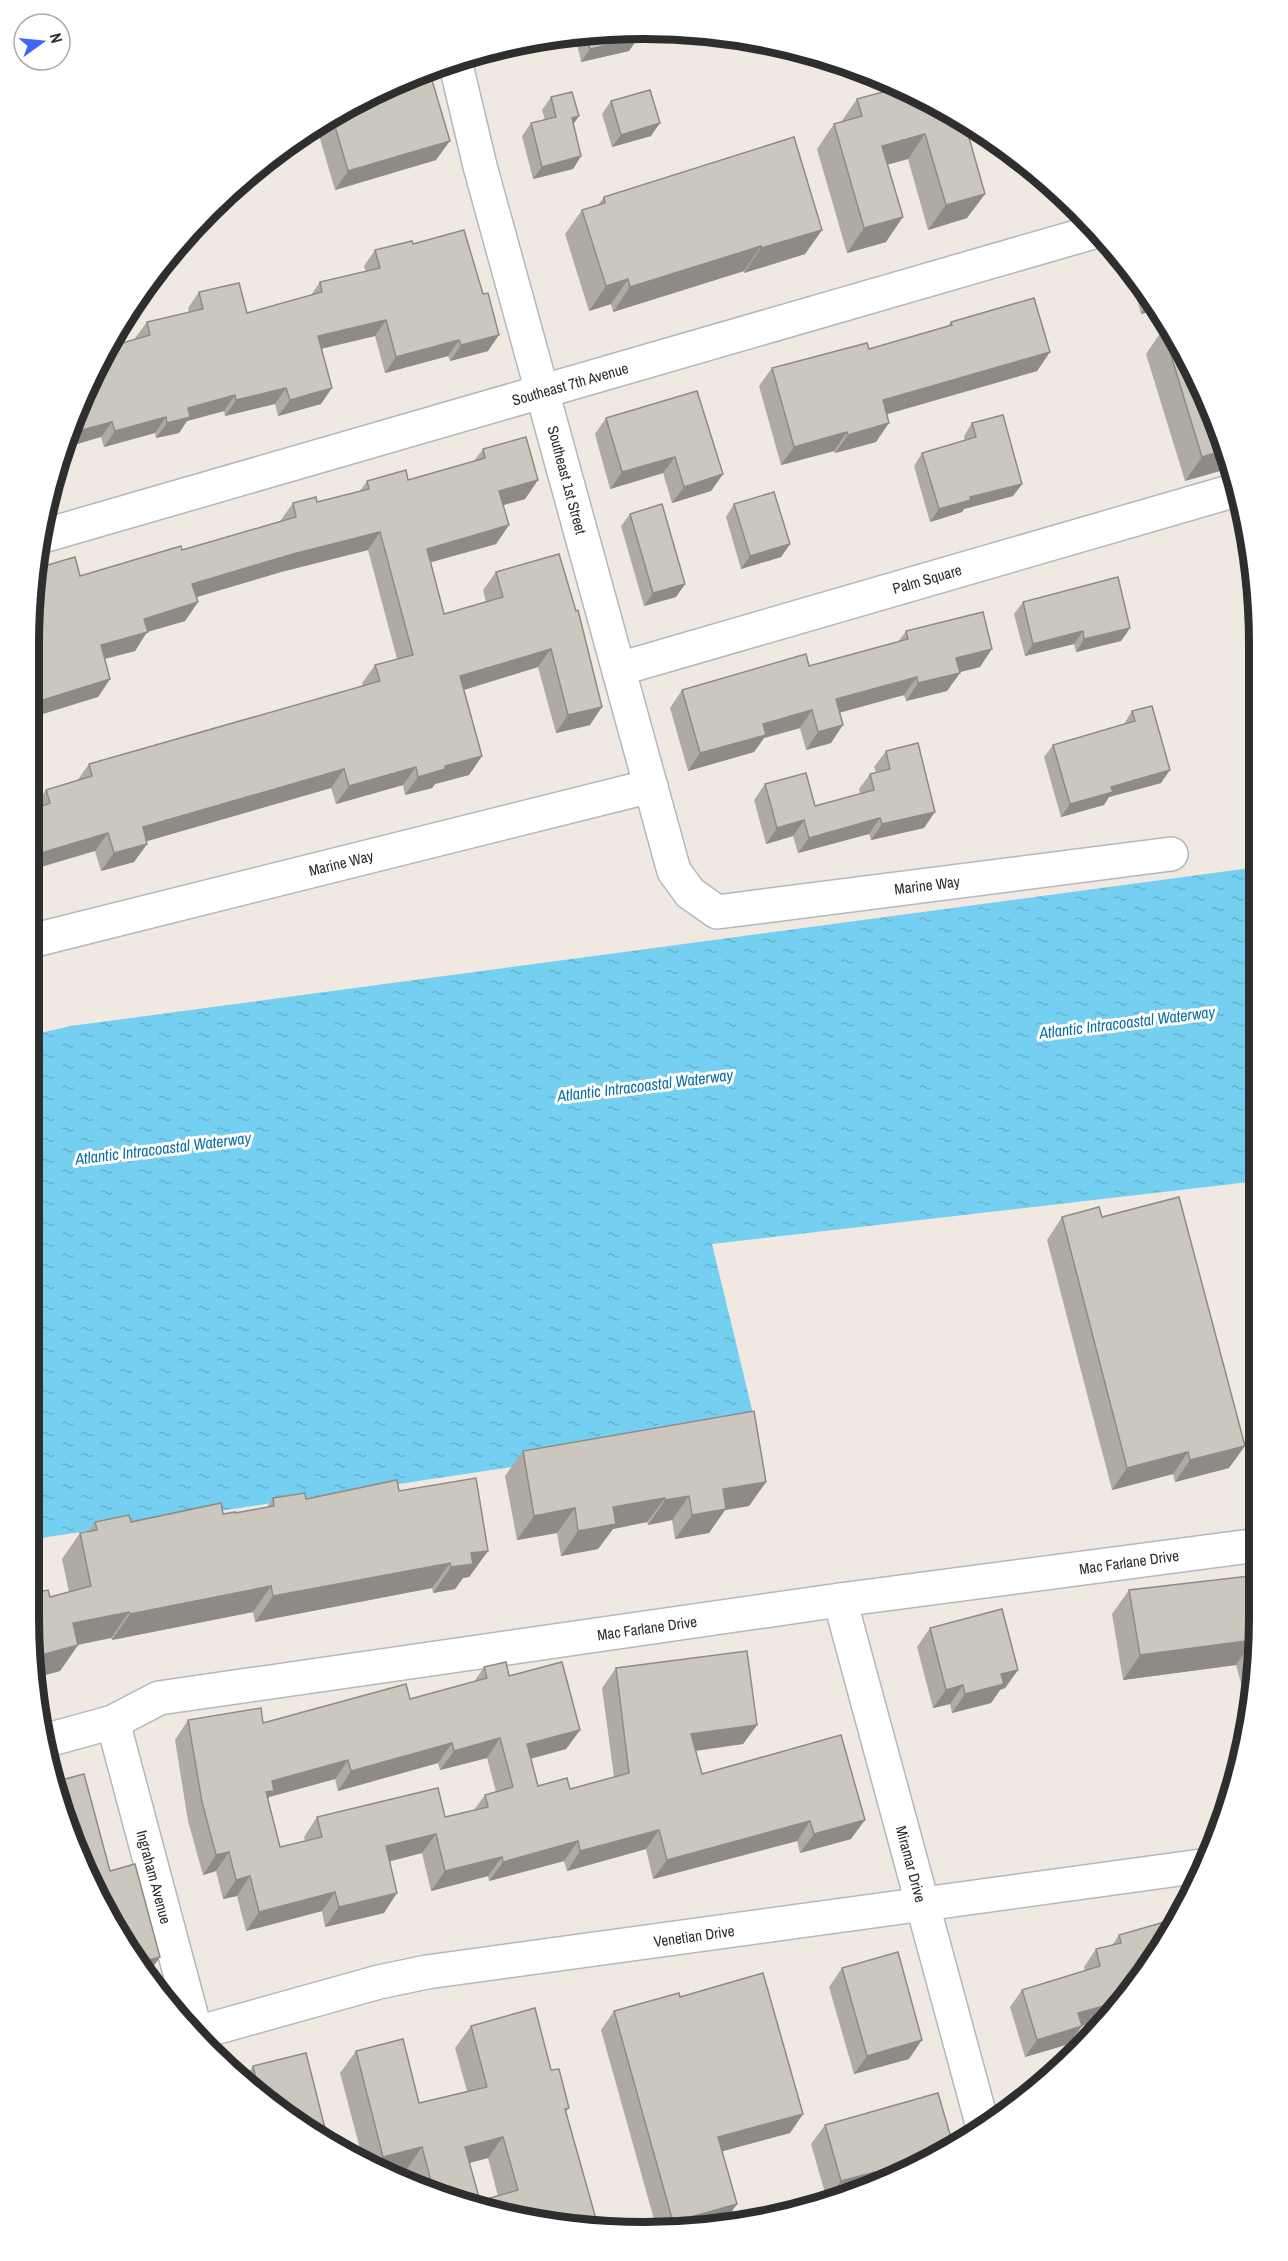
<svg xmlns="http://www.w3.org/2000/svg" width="1288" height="2261" font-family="'Archivo Narrow',sans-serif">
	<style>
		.water { fill: url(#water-ripples) }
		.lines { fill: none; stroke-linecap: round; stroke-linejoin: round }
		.minor-casing { stroke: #b4b7c1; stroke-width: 36 }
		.minor { stroke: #fff; stroke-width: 33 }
		.wall { fill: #afaba4; fill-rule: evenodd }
		.shaded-wall { fill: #8e8b86 }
		.building { fill: #cbc7bf; stroke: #8e8b86; stroke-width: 1.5; fill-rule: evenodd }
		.labels { text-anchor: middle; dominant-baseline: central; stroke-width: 6; stroke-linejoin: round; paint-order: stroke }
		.street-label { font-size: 15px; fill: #2e2e2e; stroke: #fff }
		.water-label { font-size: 16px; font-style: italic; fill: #0d6fa3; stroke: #fff }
		.rim { fill: none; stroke: #2e2e2e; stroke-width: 8 }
	</style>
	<defs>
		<pattern id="water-ripples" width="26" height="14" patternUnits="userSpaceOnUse" patternTransform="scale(1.5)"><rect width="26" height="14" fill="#75cff0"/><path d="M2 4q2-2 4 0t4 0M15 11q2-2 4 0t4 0" fill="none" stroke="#66b2ce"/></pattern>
	</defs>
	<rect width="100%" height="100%" fill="#efe9e1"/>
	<polygon class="water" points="1258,867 1258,1181 712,1244 757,1430 41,1538 33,1510 31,1035 71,1026"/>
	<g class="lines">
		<g class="minor-casing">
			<g id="minor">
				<polyline points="455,61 480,166 674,871 690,893 717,912 1171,854"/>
				<polyline points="43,536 1097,231"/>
				<polyline points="619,669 1236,490"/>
				<polyline points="31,941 651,786"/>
				<polyline points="840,1600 983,2127"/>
				<polyline points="113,1722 196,2033"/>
				<polyline points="44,1741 113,1722 159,1698 840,1600 1258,1545"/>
				<polyline points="193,2034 379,1982 427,1972 1201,1866"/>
			</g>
		</g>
		<use href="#minor" class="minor"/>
	</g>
	<g class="wall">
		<polygon points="636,29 638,38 629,51 581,62 575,35"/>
		<polygon points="407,76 436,160 335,190 316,125"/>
		<polygon points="901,87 967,218 928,230 908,159 888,164 886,242 847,253 817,149 834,124 841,122 857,99"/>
		<polygon points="551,97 573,124 581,156 573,169 533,179 522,136 531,123 545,120 542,110"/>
		<polygon points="611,101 651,136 612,147 602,114"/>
		<polygon points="604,197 822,230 805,254 744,273 744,271 613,312 611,304 589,311 565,234 582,210 598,205"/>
		<polygon points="413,244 488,351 450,361 448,356 385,373 375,336 321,349 321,404 278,416 275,404 225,416 224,411 187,421 179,433 156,438 155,433 104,447 101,437 112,346 136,339 135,338 147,322 189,312 188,308 199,292 247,313 311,295 320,282 366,272 364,266 375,250"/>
		<polygon points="1131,276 1157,310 1141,314"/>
		<polygon points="951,322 1050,352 1037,371 887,414 876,442 835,453 834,451 781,465 759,386 772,368 869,349 948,326"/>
		<polygon points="1163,329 1227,446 1185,481 1146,354"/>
		<polygon points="606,418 723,474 711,491 672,503 663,473 610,489 595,434"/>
		<polygon points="972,423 1022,484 1013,496 964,509 962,512 930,522 914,466 922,453 965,441 964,436"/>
		<polygon points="483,449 538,480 525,499 503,505 509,525 496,544 431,562 444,614 486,602 483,590 496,572 559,554 590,725 556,733 538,667 464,690 482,756 469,775 435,784 432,788 405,795 403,785 336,804 331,788 147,841 147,844 134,862 101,871 95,851 33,809 46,790 77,781 89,764 363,686 362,683 375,665 397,659 368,550 281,572 196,597 198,602 185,621 147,632 135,651 105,659 110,679 98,697 30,603 37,568 80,576 182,550 280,521 293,503 317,502 359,492 367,481 408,480 474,461"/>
		<polygon points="734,504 790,544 781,557 741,569 726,517"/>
		<polygon points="630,514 685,584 676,597 644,606 621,526"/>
		<polygon points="1023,602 1130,628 1121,641 1076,652 1074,644 1025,656 1014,614"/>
		<polygon points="906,631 980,667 960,672 947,691 906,701 904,695 840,712 831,743 806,750 800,728 764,738 754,752 688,771 670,708 682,690 809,666 898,642"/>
		<polygon points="1132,711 1161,783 1109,797 1104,805 1061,817 1044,757 1053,745 1124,724"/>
		<polygon points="886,751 924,828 871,840 869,834 798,853 793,836 766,844 754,800 765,784 815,806 860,794 859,789 870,774 876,772 874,767"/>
		<polygon points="1062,1217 1102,1217 1229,1468 1175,1482 1173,1474 1112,1490 1047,1240"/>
		<polygon points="523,1451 766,1482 749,1506 725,1510 709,1533 675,1539 672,1520 648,1525 647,1522 613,1529 598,1549 561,1556 557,1533 517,1540 505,1476"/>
		<polygon points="399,1491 488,1551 469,1577 463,1578 455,1589 433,1593 432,1588 255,1622 253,1612 112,1640 111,1638 78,1645 60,1671 34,1678 33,1593 50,1597 69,1592 62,1559 80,1533 88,1532 95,1522 131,1522 235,1513 267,1507 273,1498 306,1499"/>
		<polygon points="1258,1575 1258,1658 1248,1708 1236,1665 1123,1680 1112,1614 1129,1590"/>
		<polygon points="930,1628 1018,1670 1005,1688 1000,1690 991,1703 952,1713 950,1704 933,1708 917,1647"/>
		<path d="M484,1667L509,1676L580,1730L566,1749L531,1759L538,1786L570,1789L614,1777L602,1688L616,1668L757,1725L743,1744L696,1751L702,1774L851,1839L800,1853L797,1841L653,1879L646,1849L567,1871L564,1861L489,1881L488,1876L431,1891L422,1853L390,1861L384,1913L325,1927L322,1911L246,1931L237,1896L223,1899L216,1871L203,1875L188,1821L175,1740L188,1720L263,1723L410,1699L474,1682ZM487,1758L496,1792L485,1795L474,1810L445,1817H317L304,1837L305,1841L280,1847L268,1800L269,1797L335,1779L338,1791L438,1763L440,1770Z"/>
		<polygon points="1119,1935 1156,1959 1102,2020 1082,2026 1069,2044 1025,2057 1010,2007 1022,1990 1085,1971 1084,1967 1096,1949 1112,1945"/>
		<polygon points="842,1968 909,2059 854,2074 829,1987"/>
		<polygon points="680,1997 803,2114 790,2133 722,2151 724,2223 704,2229 684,2231 657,2230 601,2030 614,2011"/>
		<path d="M471,2026L551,2070L569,2108L566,2112L596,2219L484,2211L411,2184L407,2169L386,2174L372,2169L364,2164L340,2073L356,2051L419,2103L467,2091L455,2048ZM488,2158L498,2196L480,2201L469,2163Z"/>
		<polygon points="253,2066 302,2129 243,2081"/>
		<polygon points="825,2125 954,2148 879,2186 827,2200 811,2144"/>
	</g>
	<g class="shaded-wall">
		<polygon points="638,38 629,51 581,62 590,49"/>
		<polygon points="579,116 570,129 572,118"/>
		<polygon points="660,123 651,136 612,147 621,135"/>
		<polygon points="925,134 908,159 865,171 882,146"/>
		<polygon points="450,141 436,160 335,190 348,171"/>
		<polygon points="581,156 573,169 533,179 542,167"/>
		<polygon points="985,194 967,218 928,230 946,205"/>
		<polygon points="225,196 213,212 204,215 209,209"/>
		<polygon points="903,217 886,242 847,253 864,228"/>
		<polygon points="822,230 805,254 744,273 761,248"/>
		<polygon points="761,246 744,271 613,312 630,287"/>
		<polygon points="628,279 611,304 589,311 606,286"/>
		<polygon points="1150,300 1157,310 1141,314"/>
		<polygon points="386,320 375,336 307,352 318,336"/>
		<polygon points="499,335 488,351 450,361 461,345"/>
		<polygon points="459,340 448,356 385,373 396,357"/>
		<polygon points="1050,352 1037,371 870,419 883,400"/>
		<polygon points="286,388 275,404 225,416 236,400"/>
		<polygon points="332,388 321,404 278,416 290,400"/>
		<polygon points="235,395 224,411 187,421 179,433 156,438 167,423 188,408"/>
		<polygon points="166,417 155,433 104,447 115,431"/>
		<polygon points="112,422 101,437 61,449 67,434"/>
		<polygon points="889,423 876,442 835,453 848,435"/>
		<polygon points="847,432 834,451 781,465 794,447"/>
		<polygon points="1228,449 1231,468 1185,481 1202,457"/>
		<polygon points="675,457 663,473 610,489 622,472"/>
		<polygon points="723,474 711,491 672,503 684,487"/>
		<polygon points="538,480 525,499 486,510 499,491"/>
		<polygon points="1022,484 1013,496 964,509 962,512 930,522 939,509 970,497"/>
		<polygon points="509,525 496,544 414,567 427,549"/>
		<polygon points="380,532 368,550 281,572 180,602 192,584 293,554"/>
		<polygon points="790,544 781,557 741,569 750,556"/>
		<polygon points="685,584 676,597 644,606 653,593"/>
		<polygon points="198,602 185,621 147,632 135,651 88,663 101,645 144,619"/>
		<polygon points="1130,628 1121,641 1076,652 1084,639"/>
		<polygon points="1083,631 1074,644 1025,656 1033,644"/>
		<polygon points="551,649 538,667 447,695 460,676"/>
		<polygon points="992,649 980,667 944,676 956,658"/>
		<polygon points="960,673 947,691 906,701 918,683"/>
		<polygon points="917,677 904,695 824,717 836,699"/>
		<polygon points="110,679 98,697 30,718 30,704"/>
		<polygon points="602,707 590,725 556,733 568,715"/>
		<polygon points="812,710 800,728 764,738 754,752 688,771 700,753 763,724"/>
		<polygon points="843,725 831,743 806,750 818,732"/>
		<polygon points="482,756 469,775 435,784 432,788 405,795 418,777 445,766"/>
		<polygon points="416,767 403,785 336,804 349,786"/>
		<polygon points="344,769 331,788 130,846 143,827"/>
		<polygon points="1170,770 1161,783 1109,797 1104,805 1061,817 1070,804 1111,787"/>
		<polygon points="935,812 924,828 871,840 882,824"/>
		<polygon points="880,818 869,834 798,853 809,838"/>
		<polygon points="804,820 793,836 766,844 777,828"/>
		<polygon points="108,833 95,851 31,870 31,856"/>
		<polygon points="147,844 134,862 101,871 114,853"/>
		<polygon points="1245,1446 1229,1468 1175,1482 1190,1460"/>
		<polygon points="1188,1452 1173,1474 1112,1490 1127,1468"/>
		<polygon points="766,1482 749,1506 725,1510 709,1533 675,1539 692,1515 723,1489"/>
		<polygon points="689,1496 672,1520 648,1525 665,1500"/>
		<polygon points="665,1498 647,1522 613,1529 598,1549 561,1556 578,1531 613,1507"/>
		<polygon points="575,1508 557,1533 517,1540 534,1516"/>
		<polygon points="488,1551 469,1577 463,1578 455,1589 433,1593 451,1567 471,1553"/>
		<polygon points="450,1563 432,1588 255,1622 273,1596"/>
		<polygon points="271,1586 253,1612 112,1640 130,1614"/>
		<polygon points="129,1612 111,1638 55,1649 73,1623"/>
		<polygon points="1253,1640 1236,1665 1123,1680 1140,1655"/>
		<polygon points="78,1645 60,1671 34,1678 34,1657"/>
		<polygon points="1018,1670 1005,1688 1000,1690 991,1703 952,1713 965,1694 1001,1674"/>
		<polygon points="963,1685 950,1704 933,1708 946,1690"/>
		<polygon points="757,1725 743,1744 678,1753 691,1734"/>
		<polygon points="580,1730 566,1749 513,1763 527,1744"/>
		<polygon points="500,1738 487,1758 440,1770 454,1751"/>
		<polygon points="452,1743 438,1763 338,1791 351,1771"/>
		<polygon points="348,1760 335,1779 269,1797 260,1810 252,1811 272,1781"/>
		<polygon points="865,1820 851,1839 800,1853 814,1834"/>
		<polygon points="810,1821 797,1841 653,1879 667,1860"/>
		<polygon points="659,1830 646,1849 567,1871 580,1851"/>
		<polygon points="436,1834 422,1853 372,1866 386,1846"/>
		<polygon points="578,1841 564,1861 489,1881 503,1862"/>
		<polygon points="229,1852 216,1871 203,1875 216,1855"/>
		<polygon points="502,1857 488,1876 431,1891 445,1871"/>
		<polygon points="250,1876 237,1896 223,1899 236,1880"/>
		<polygon points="335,1892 322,1911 246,1931 259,1912"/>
		<polygon points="397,1893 384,1913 325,1927 339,1907"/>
		<polygon points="160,1957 146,1977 138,1963"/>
		<polygon points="1118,2002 1102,2020 1065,2030 1078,2013"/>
		<polygon points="1082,2026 1069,2044 1025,2057 1037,2040"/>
		<polygon points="922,2040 909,2059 854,2074 867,2056"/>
		<polygon points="803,2114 790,2133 705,2156 718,2137"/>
		<polygon points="503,2137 488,2158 450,2168 465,2147"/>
		<polygon points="422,2147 407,2169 386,2174 374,2170 383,2157"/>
		<polygon points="875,2172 862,2190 827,2200 841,2181"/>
		<polygon points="737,2204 724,2223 704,2229 684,2231 667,2231 673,2222"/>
		<polygon points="596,2219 590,2228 567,2227"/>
	</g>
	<g class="building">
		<polygon points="636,29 638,38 590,49 586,34"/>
		<polygon points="429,70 450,141 348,171 332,116 407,76"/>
		<polygon points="901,87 964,120 985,194 946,205 925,134 882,146 903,217 864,228 834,124 862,116 857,99"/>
		<polygon points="650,90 660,123 621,135 611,101"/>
		<polygon points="572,92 579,116 572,118 581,156 542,167 531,123 556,117 551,97"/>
		<polygon points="794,137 822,230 761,248 761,246 630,287 628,279 606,286 582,210 605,203 604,197"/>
		<polygon points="464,230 483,294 488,293 499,335 461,345 459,340 396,357 386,320 318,336 332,388 290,400 286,388 236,400 235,395 188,408 190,417 167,423 166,417 115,431 112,422 67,434 112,344 112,346 150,335 147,322 203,309 199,292 239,283 247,313 322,292 320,282 380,268 375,250 412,241 413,244"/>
		<polygon points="1034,298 1050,352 883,400 889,423 848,435 847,432 794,447 772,368 867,343 869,349 952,325 951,322"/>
		<polygon points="1170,327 1177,336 1228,449 1202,457 1163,329"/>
		<polygon points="697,391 723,474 684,487 675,457 622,472 606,418"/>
		<polygon points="1003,415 1022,484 970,497 971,500 939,509 922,453 976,437 972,423"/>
		<polygon points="526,437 538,480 499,491 509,525 427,549 444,614 503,597 496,572 559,554 576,611 578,610 602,707 568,715 551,649 460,676 482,756 445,766 445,769 418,777 416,767 349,786 344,769 143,827 147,844 114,853 108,833 31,856 31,810 50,803 46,790 92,776 89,764 380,681 375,665 413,655 380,532 293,554 192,584 198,602 144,619 148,632 101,645 110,679 30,704 30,603 34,581 39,580 36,572 37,568 75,557 80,576 181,546 182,550 296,517 293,503 316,497 317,502 369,489 367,481 406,470 408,480 485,458 483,449"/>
		<polygon points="774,492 790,544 750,556 734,504"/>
		<polygon points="662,504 685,584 653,593 630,514"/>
		<polygon points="1118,577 1130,628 1084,639 1083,631 1033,644 1023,602"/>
		<polygon points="983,612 992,649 956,658 960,673 918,683 917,677 836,699 843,725 818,732 812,710 763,724 766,735 700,753 682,690 806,654 809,666 908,639 906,631"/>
		<polygon points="1152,706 1170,770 1111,787 1113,792 1070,804 1053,745 1135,721 1132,711"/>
		<polygon points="918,743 935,812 882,824 880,818 809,838 804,820 777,828 765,784 806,773 815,806 874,790 870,774 890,769 886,751"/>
		<polygon points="1179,1197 1245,1446 1190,1460 1188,1452 1127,1468 1062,1217 1099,1207 1102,1217"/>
		<polygon points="754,1411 766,1482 723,1489 726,1509 692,1515 689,1496 665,1500 665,1498 613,1507 616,1524 578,1531 575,1508 534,1516 523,1451"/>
		<polygon points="476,1478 488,1551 471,1553 473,1564 451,1567 450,1563 273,1596 271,1586 130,1614 129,1612 73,1623 78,1645 34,1657 33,1593 48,1590 50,1597 91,1586 80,1533 97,1530 95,1522 129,1515 131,1522 221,1503 223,1514 235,1512 235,1513 274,1506 273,1498 305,1493 306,1499 397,1480 399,1491"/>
		<polygon points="1258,1575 1258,1658 1253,1640 1140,1655 1129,1590"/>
		<polygon points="1002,1609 1018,1670 1001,1674 1004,1684 965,1694 963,1685 946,1690 930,1628"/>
		<path d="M747,1651L757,1725L691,1734L702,1774L841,1735L865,1820L814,1834L810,1821L667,1860L659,1830L580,1851L578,1841L503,1862L502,1857L445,1871L436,1834L386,1846L397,1893L339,1907L335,1892L259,1912L250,1876L236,1880L229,1852L216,1855L202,1802L188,1720L261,1708L263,1723L406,1684L410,1699L487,1678L484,1667L506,1662L509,1676L562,1662L580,1730L527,1744L538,1786L567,1778L570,1789L629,1773L616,1668ZM500,1738L513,1787L485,1795L488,1807L445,1817L438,1788L317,1817L322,1837L280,1847L266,1792L274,1791L272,1781L348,1760L351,1771L452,1743L454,1751Z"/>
		<polygon points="84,1774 110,1871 135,1864 160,1957 138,1963 92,1890 61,1815 54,1782"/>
		<polygon points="1175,1919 1156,1959 1118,2002 1078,2013 1082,2026 1037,2040 1022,1990 1100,1966 1096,1949 1121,1943 1119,1935"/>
		<polygon points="898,1952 922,2040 867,2056 842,1968"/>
		<polygon points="763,1973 803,2114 718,2137 737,2204 673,2222 614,2011 679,1993 680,1997"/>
		<path d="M535,2008L551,2070L559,2069L569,2108L565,2109L596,2219L567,2227L484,2211L421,2188L432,2185L422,2147L383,2157L356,2051L403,2039L419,2103L487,2087L471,2026ZM503,2137L518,2190L480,2201L465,2147Z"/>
		<polygon points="306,2053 329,2144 302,2129 260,2095 253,2066"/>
		<polygon points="938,2093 954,2148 879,2186 875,2172 841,2181 825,2125"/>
	</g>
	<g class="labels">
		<g class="street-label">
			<text transform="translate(570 384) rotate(-16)">Southeast 7th Avenue</text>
			<text transform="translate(567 480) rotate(75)">Southeast 1st Street</text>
			<text transform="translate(927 579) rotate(-16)">Palm Square</text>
			<text transform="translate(341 863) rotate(-14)">Marine Way</text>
			<text transform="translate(927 885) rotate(-7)">Marine Way</text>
			<text transform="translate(1129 1562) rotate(-8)">Mac Farlane Drive</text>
			<text transform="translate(647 1628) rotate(-8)">Mac Farlane Drive</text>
			<text transform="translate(911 1864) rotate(75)">Miramar Drive</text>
			<text transform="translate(154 1877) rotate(75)">Ingraham Avenue</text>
			<text transform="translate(694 1936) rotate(-8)">Venetian Drive</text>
		</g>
		<g class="water-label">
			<text transform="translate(1127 1022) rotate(-7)">Atlantic Intracoastal Waterway</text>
			<text transform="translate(645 1085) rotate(-7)">Atlantic Intracoastal Waterway</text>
			<text transform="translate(163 1148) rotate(-7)">Atlantic Intracoastal Waterway</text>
		</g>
	</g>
	<path d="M0 0H1288V2261H0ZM644 39H644A605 605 0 0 1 1249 644V1617A605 605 0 0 1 644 2222H644A605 605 0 0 1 39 1617V644A605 605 0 0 1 644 39Z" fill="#fff" fill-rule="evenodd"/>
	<path class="rim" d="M644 39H644A605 605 0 0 1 1249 644V1617A605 605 0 0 1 644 2222H644A605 605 0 0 1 39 1617V644A605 605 0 0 1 644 39Z"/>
	<g transform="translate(42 42) rotate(75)"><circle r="28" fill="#ffffff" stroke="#ababab" stroke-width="1.5"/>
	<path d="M0-4.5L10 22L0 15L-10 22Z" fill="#4264fb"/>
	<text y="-9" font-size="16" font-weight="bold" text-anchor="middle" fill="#2e2e2e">N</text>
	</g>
</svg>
